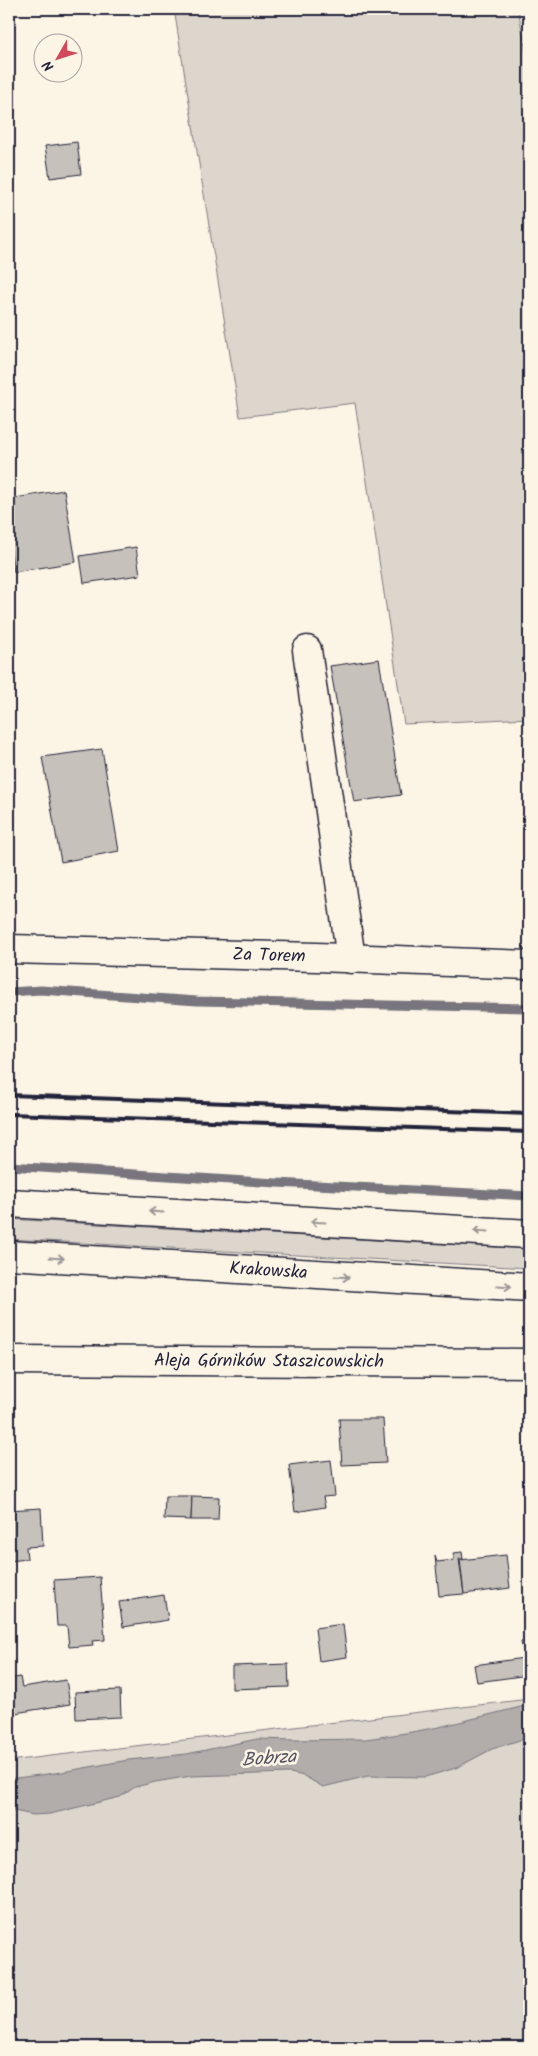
<svg xmlns="http://www.w3.org/2000/svg" width="538" height="2056" font-family="Kalam,sans-serif">
	<style>
		.green { fill: #dcd6cc; stroke: #7f7c84 }
		.water { fill: #b2adab; stroke: #78757e }
		.lines { fill: none; stroke-linecap: round; stroke-linejoin: round }
		.stream { stroke: #78757e; stroke-width: 9 }
		.building { fill: #c6c1bb; stroke: #22223b }
		.minor-casing { stroke: #22223b; stroke-width: 31 }
		.major-casing { stroke: #22223b; stroke-width: 31 }
		.minor { stroke: #fcf5e5; stroke-width: 28 }
		.major { stroke: #fcf5e5; stroke-width: 28 }
		.rail { stroke: #22223b; stroke-width: 4 }
		.oneway { stroke: #9a9698 }
		.labels { text-anchor: middle; dominant-baseline: central; stroke-width: 5; stroke-linejoin: round; paint-order: stroke }
		.street-label { font-size: 18px; fill: #22223b; stroke: #fcf5e5 }
		.water-label { font-size: 19px; font-style: italic; fill: #545362; stroke: #fcf5e5 }
	</style>
	<rect width="100%" height="100%" fill="#fcf5e5"/>
	<filter id="ink" filterUnits="userSpaceOnUse"><feTurbulence type="fractalNoise" baseFrequency=".02" numOctaves="2"/><feDisplacementMap in="SourceGraphic" scale="10" xChannelSelector="R" yChannelSelector="G"/><feConvolveMatrix kernelMatrix="1 2 1 2 8 2 1 2 1" color-interpolation-filters="sRGB"/></filter>
	<g filter="url(#ink)">
		<g class="green">
			<polygon points="174,9 518,9 529,67 529,718 404,724 355,403 240,417"/>
			<polygon points="9,1219 529,1249 529,1268 9,1239"/>
			<polygon points="529,1699 529,2047 9,2047 9,1761"/>
		</g>
		<polygon class="water" points="529,1705 529,1737 492,1749 456,1768 425,1777 368,1776 323,1787 304,1776 290,1773 191,1776 155,1782 135,1787 120,1797 50,1814 33,1815 9,1810 9,1779 62,1772 128,1760 187,1754 257,1739 294,1740 366,1739 406,1733 439,1727"/>
		<g class="lines">
			<g class="stream">
				<polyline points="9,992 41,990 197,1001 529,1008"/>
				<polyline points="9,1166 277,1183 529,1196"/>
			</g>
		</g>
		<g class="building">
			<polygon points="77,142 81,174 50,178 45,146"/>
			<polygon points="64,490 76,562 14,572 9,539 9,499"/>
			<polygon points="136,547 140,575 84,583 80,556"/>
			<polygon points="379,659 401,795 354,802 330,666"/>
			<polygon points="102,749 119,851 61,862 42,757"/>
			<polygon points="339,1419 383,1419 386,1463 342,1465"/>
			<polygon points="331,1460 335,1496 323,1497 325,1507 295,1512 289,1465"/>
			<polygon points="165,1496 192,1496 191,1520 164,1519"/>
			<polygon points="192,1496 219,1497 218,1520 191,1520"/>
			<polygon points="41,1508 43,1546 26,1547 27,1559 9,1561 9,1510"/>
			<polygon points="462,1552 463,1559 459,1559 464,1594 439,1596 435,1556 437,1562 454,1560 453,1553"/>
			<polygon points="506,1555 510,1588 464,1594 460,1560"/>
			<polygon points="100,1577 105,1640 92,1641 93,1645 69,1647 67,1626 57,1626 54,1580"/>
			<polygon points="164,1595 168,1620 123,1627 119,1602"/>
			<polygon points="343,1624 347,1657 319,1661 315,1628"/>
			<polygon points="529,1640 529,1675 477,1682 474,1665 524,1658 521,1642"/>
			<polygon points="288,1664 289,1687 232,1689 232,1666"/>
			<polygon points="20,1677 22,1687 66,1680 70,1704 9,1714 9,1679"/>
			<polygon points="120,1690 121,1717 76,1719 75,1692"/>
		</g>
		<g class="lines">
			<g class="minor-casing">
				<g id="minor">
					<polyline points="307,650 351,959"/>
					<path id="s1" d="M9,949L316,957L529,965"/>
					<path id="s2" d="M9,1360L529,1363"/>
				</g>
			</g>
			<g class="major-casing">
				<g id="major">
					<polyline points="9,1203 529,1234"/>
					<path id="s3" d="M9,1255L529,1287"/>
				</g>
			</g>
			<use href="#minor" class="minor"/>
			<use href="#major" class="major"/>
			<g class="rail">
				<polyline points="9,1095 529,1114"/>
				<polyline points="9,1114 529,1132"/>
			</g>
		</g>
		<defs><path id="oneway-shaft" d="M-6 0H5M1.5-3L5.5 0L1.5 3" fill="none" stroke-width="1.6" stroke-linecap="round" stroke-linejoin="round" transform="scale(1.25)"/></defs>
		<g class="oneway">
			<use href="#oneway-shaft" transform="translate(156 1212) rotate(-176)"/>
			<use href="#oneway-shaft" transform="translate(318 1222) rotate(-177)"/>
			<use href="#oneway-shaft" transform="translate(481 1231) rotate(-177)"/>
			<use href="#oneway-shaft" transform="translate(57 1258) rotate(4)"/>
			<use href="#oneway-shaft" transform="translate(342 1277) rotate(3)"/>
			<use href="#oneway-shaft" transform="translate(504 1286) rotate(3)"/>
		</g>
	</g>
	<g class="labels">
		<g class="street-label">
			<text stroke="none"><textPath href="#s1" startOffset="260">Za Torem</textPath></text>
			<text stroke="none"><textPath href="#s3" startOffset="260">Krakowska</textPath></text>
			<text stroke="none"><textPath href="#s2" startOffset="260">Aleja Górników Staszicowskich</textPath></text>
		</g>
		<g class="water-label">
			<text transform="translate(269 1759) rotate(-4)">Bobrza</text>
		</g>
	</g>
	<rect width="538" height="2056" fill="none" stroke="#fcf5e5" stroke-width="30"/>
	<rect x="15" y="15" width="508" height="2026" fill="none" stroke="#22223b" stroke-width="2" filter="url(#ink)"/>
	<g transform="translate(58 58) rotate(231)"><circle r="24" fill="#fcf5e5" stroke="#a5a1a1"/>
	<path d="M0-4L9 19L0 12L-9 19Z" fill="#d1495b"/>
	<text y="-8" font-size="14" font-weight="bold" text-anchor="middle" fill="#22223b">N</text>
	</g>
</svg>
